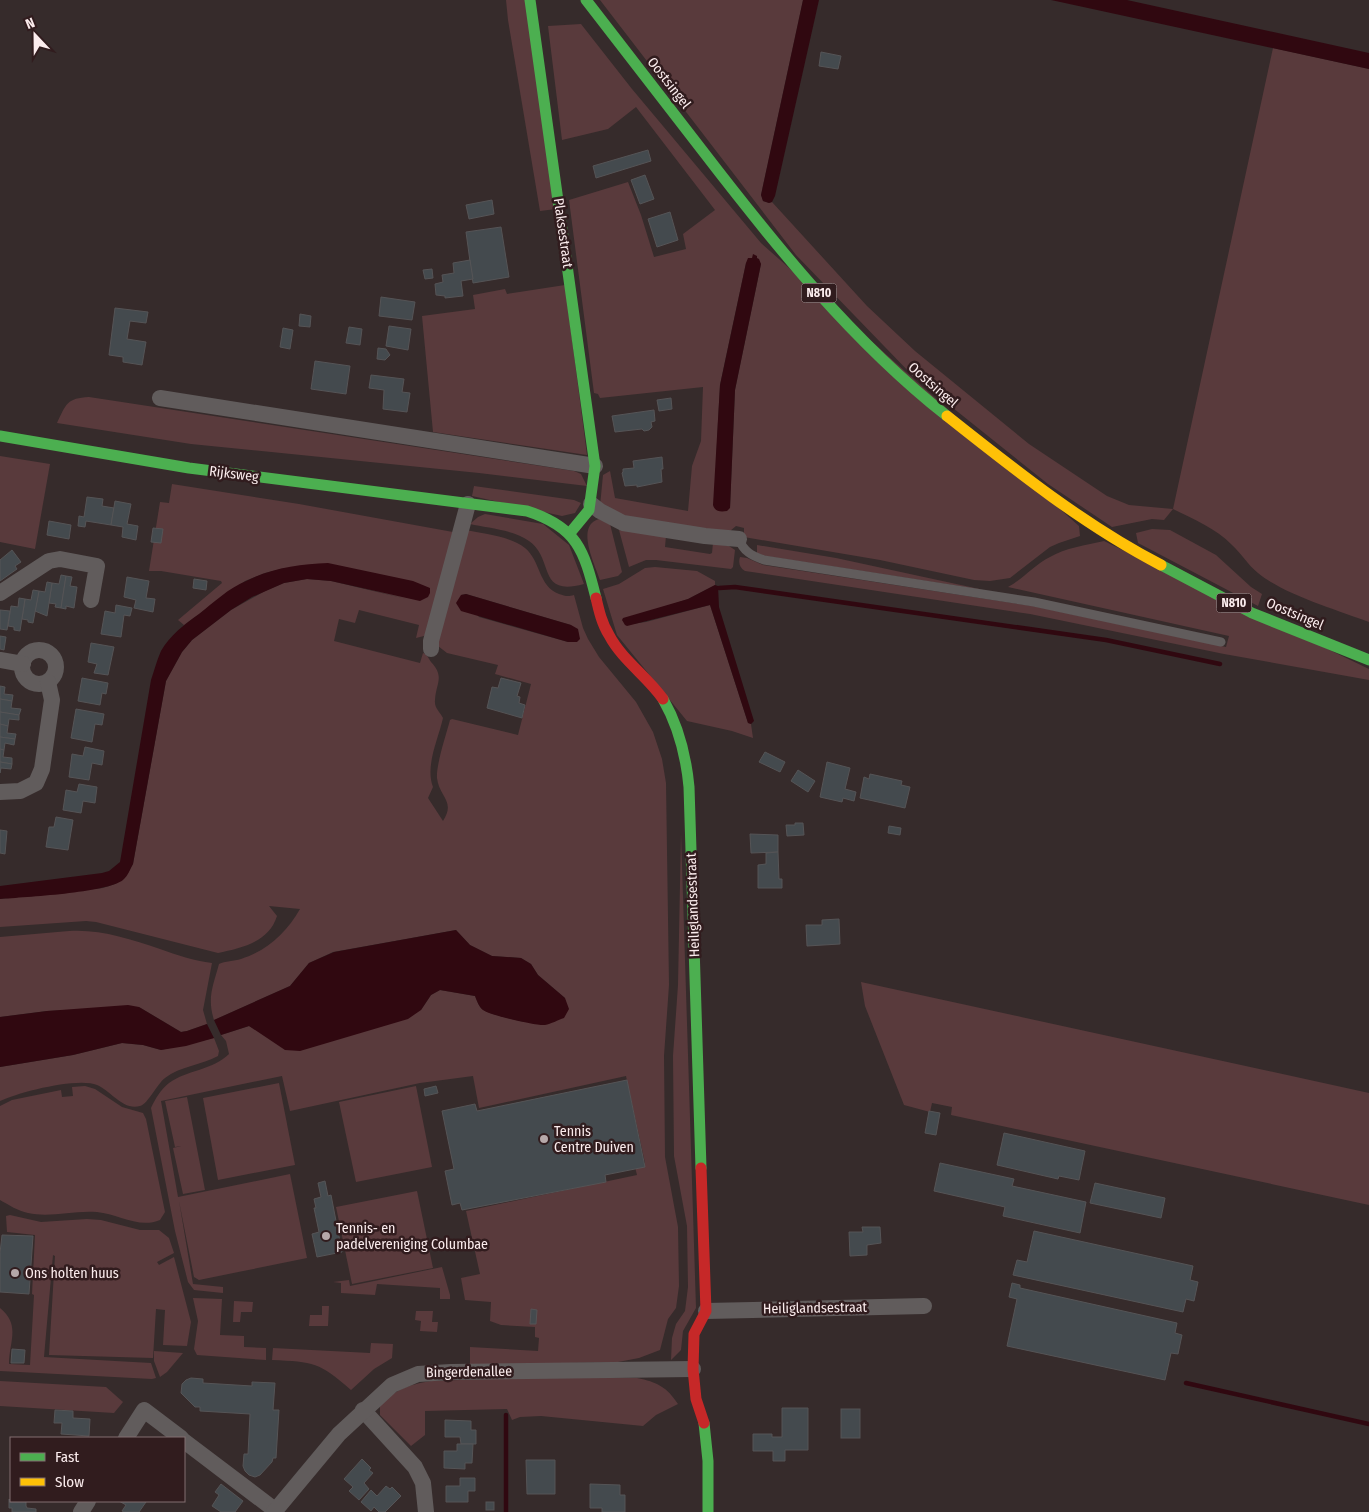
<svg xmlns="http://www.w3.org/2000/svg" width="1369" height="1512" font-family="'Fira Sans Condensed',sans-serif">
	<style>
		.green { fill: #593a3c; fill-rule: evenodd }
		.water { fill: #300810 }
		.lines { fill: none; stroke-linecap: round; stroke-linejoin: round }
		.stream { stroke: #300810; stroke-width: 4.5 }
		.building { fill: #444a4e; stroke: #555456 }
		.lane { stroke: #615c5c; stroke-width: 9 }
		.street { stroke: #615c5c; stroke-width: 16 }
		.fast { stroke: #4caf50; stroke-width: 11 }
		.slow { stroke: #ffc107; stroke-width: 11 }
		.jam { stroke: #c62828; stroke-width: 11 }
		.poi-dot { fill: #b6a8a9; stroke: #311c1e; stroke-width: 2 }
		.labels { text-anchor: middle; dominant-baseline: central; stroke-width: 5; stroke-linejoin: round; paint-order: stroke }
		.shield { fill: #311c1e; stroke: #beaeaf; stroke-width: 1 }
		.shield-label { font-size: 12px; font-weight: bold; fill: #fbeced }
		.street-label { font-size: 14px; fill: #fbeced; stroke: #311c1e }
		.poi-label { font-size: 14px; fill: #fbeced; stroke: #311c1e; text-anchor: start }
	</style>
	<rect width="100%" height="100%" fill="#362b2b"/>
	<g class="green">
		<polygon points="506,0 526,0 556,209 540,211 508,20"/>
		<path d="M600,0H803L761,195L763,201L769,203L772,202L867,306L915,351L1029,444L1107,496L1129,505L1173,509L1273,48L1369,69V622C1337,610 1283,594 1258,573C1248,565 1241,553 1232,545C1217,529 1193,519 1173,509L1164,520L1152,519L1112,527L1048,484L913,376L796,255Z"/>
		<path d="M581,24L632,89L761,243L1079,526L1080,536L1059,543L1050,547L1010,578L990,581L974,580L880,560L744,537V528L736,526L730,531L721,534L618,516L600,506L603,475L610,471L615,498L688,511L692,466L701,441L703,387L600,398L598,394L594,393L569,200L628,182L641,215L654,257L686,249L683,234L715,210L636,107L608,129L562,140L548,26ZM752,258L757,259L761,264L735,390L730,508L716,465L718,420L720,385L725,361L746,263Z"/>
		<polygon points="565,285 587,455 433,432 422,316 475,309 473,295 505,289 507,294"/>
		<path d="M89,397L574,471L581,474L587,486L479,473L191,444L57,423C66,404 67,398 89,397Z"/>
		<polygon points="0,456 50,464 35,549 0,542"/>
		<path d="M172,484L299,504L453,532L427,634L424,636L416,638L419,625L359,610L355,623L339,619L334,641L420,663L423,653C428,655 428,658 431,662C445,677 436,683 435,700C434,708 440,712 443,718C438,740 425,766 433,787L428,798L443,821C456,801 439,797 437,778C436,765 446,735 450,720L452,719L518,735L531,684L495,674L498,665L447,653L438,646V641L466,530C484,534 510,536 525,548C541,561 538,586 559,594C565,596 568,597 574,595L583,628L588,639L599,657L636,702L653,732L662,759L666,783L669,985L664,1056L665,1157L678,1227L679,1286L676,1308L668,1319L660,1350L639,1358L618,1362L470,1365V1347L538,1351L539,1338L535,1337V1327L501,1325L490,1321L491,1302L465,1300L461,1278L480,1274L466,1211L637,1175L635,1167L645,1163L626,1076L479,1108L473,1076L420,1083L290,1111L282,1076L161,1101L178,1197L290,1174L307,1258L199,1280L194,1277L179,1201L193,1284L223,1287V1293L194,1290L188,1282L175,1231L151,1108C155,1099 161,1089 169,1083C187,1070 213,1070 229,1054L226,1041L221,1035L249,1026L253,1028L421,1010L431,995L440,990L475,996C477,1000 478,1005 481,1008C486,1014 514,1019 524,1022L565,998L538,975L531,964L521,958L492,956L470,945L456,930L333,952L309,963L290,986L214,1020C207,998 213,986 219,964C225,961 234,961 241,959C267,951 287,932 300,909L269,906L277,916C269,942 242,948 218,953L96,922L86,921L0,927V899L103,888C120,883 125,880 133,864L166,681L182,652L192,640L231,610L265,591L284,583L307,579L331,581L407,599L285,568L265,573L245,581L184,625L178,620L222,583L221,581L161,571H149L160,502L169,503ZM466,594L571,625L577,642H568L479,617L461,595Z"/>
		<polygon points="474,486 574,500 581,503 575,513 562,516 472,496"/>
		<path d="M485,514L543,524L569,545L584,584C536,597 555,559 529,541C515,530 487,528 470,524L478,517Z"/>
		<path d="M599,519L610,524L622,572L618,576L600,580C595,564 575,526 599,519Z"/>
		<polygon points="1152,529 1170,530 1216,555 1251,587 1262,594 1258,606 1138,543 1136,533"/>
		<polygon points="619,530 666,536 665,547 710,554 712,553 713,543 729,546 735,550 733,567 731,569 656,560 646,560 629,567"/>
		<path d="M1104,541L1369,669V680L1224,654L1030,614L745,571C740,568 738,563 740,557L747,558L763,565L1033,606L1226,647L1229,636L1008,587C1023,579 1034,565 1050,557C1065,548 1086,545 1104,541Z"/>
		<polygon points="757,545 836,558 984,590 765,556 757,553"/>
		<polygon points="655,567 697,571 715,581 715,585 688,599 658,609 625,625 646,622 710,605 748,723 751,724 753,738 732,731 687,721 617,635 603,589 619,584 645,568"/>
		<polygon points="681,833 696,1308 683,1331 681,1350 671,1360 672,1338 676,1324 685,1311 688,1287 687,1226 674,1156 673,1056 678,985"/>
		<path d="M69,931C100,929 130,939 160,949C177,955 194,961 212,963L203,1010L207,1024L187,1031L181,1032L139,1007L47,1011L0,1017V937Z"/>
		<polygon points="861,982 1369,1093 1369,1205 951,1115 952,1107 932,1103 930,1112 904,1105 865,1006"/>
		<path d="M214,1038L219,1051L218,1056C202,1065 180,1066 165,1078C157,1084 148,1104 140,1106C123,1111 110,1090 97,1085C78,1077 19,1092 0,1101V1067L73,1055L122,1043L143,1045L161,1050Z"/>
		<polygon points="279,1083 295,1165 218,1180 203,1098"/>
		<path d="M85,1086L95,1089L122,1107L143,1113L146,1119L165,1212L160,1220C139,1229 118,1214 97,1212C73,1210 51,1218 28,1213C18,1211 9,1205 0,1200V1106L12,1100L61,1090L62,1097L73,1096L72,1087Z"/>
		<polygon points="416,1086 432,1167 356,1182 339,1102"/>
		<polygon points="187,1097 205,1190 183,1194 173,1148 181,1146 175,1147 165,1101"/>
		<polygon points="417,1191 433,1268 352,1284 336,1207"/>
		<path d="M10,1215L41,1222L87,1219L101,1220L140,1230H159L169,1238L174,1253L157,1262L159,1265L174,1257L191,1322L187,1346L163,1345L165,1310L156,1309L153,1358L49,1355L55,1256L53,1255L44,1357L151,1363L156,1378L152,1379L0,1371V1308C21,1325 9,1342 9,1364L30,1365L34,1295L32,1294L35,1235L7,1232L6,1216Z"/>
		<polygon points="442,1267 450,1295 450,1299 440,1299 440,1288 377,1284 375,1295 341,1293 341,1283 333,1282 349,1280 350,1286"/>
		<polygon points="193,1298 222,1299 220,1335 244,1336 244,1347 266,1348 266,1360 197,1355 194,1349 198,1321"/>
		<polygon points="234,1301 253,1302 252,1312 241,1312 240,1322 233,1322"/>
		<polygon points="322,1306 329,1306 328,1326 309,1326 310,1315 322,1315"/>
		<polygon points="416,1311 433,1311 432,1322 438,1322 437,1332 420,1331 421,1321 415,1320"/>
		<path d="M371,1343L393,1344L392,1358L374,1369L351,1390C319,1362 314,1362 272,1360L273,1348L370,1353Z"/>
		<polygon points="154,1351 183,1353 167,1372 160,1377 154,1361"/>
		<path d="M543,1377L637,1378C657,1382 667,1387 678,1404L656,1415L643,1426L541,1416L520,1417L512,1420L507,1409L425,1411V1435L411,1446L380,1415V1403C399,1389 407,1385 431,1381Z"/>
		<polygon points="0,1381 106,1387 123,1402 114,1413 0,1406"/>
	</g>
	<g class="water">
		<polygon points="803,0 819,0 775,196 772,202 769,203 763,201 761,195"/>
		<polygon points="1051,0 1127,0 1369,53 1369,69"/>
		<path d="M753,254L757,256V258L759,259L761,264L735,390L730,508L727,511C721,512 715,512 713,505L720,385L746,263L748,258H752Z"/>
		<path d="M328,563L413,581L430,588V593L428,597L420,601L331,581L307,579L284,583L252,597L231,610L192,640L182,652L166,681L133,864C130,869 128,876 123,880C106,893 25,897 0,899V886L102,873L109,871L120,862L151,680C154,671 157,660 161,651C170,635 185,624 199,614C214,602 229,588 246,581C272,568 300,564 328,563Z"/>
		<polygon points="715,585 718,586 719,607 754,721 751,724 748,723 710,605 627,626 625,625 622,620 623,618 688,599"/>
		<polygon points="466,594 571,625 578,629 580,639 577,642 568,642 461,611 456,603 461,595"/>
		<path d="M456,930L470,945L492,956L521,958L531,964L538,975L565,998L569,1009L564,1018C558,1020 551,1024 545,1025C536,1026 489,1015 483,1010C479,1007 477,1001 475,996L440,990L431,995L421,1010L408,1019L300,1051L285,1050L249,1026L221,1035L214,1020L290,986L309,963L334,952Z"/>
		<polygon points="128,1005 139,1007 181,1032 187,1031 207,1024 214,1038 186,1046 161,1050 143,1045 122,1043 73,1055 0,1067 0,1017 47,1011"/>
	</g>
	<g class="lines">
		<g class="stream">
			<polyline points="719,588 735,587 1106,640 1220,664"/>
			<polyline points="1186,1383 1369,1424"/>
			<polyline points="506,1512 506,1415"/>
		</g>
	</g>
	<g class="building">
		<polygon points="821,52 841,56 838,69 819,66"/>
		<polygon points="648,150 651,161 596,178 593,166"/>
		<polygon points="645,175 654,199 640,204 631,180"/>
		<polygon points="492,200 494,214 469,219 466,205"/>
		<polygon points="670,212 678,240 657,247 648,219"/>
		<polygon points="501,227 509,277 473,283 466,232"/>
		<polygon points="470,260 473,279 461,281 463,296 445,298 445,296 436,295 435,284 443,282 442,275 454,273 453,263"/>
		<polygon points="432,269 433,278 425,279 423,270"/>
		<polygon points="381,297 415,302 412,320 379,316"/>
		<polygon points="115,308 148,312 146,323 130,321 127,339 146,342 142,365 123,362 123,357 109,355"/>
		<polygon points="300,314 311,316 310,327 299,326"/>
		<polygon points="389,326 411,329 408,350 386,346"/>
		<polygon points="349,327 362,329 360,345 346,343"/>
		<polygon points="283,328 293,330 290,349 280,347"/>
		<polygon points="378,348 386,349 390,355 385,360 377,359"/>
		<polygon points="315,361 350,366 346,394 311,389"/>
		<polygon points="371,375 404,379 402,392 410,393 407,412 383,409 384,390 369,388"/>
		<polygon points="671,398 672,409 659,411 657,400"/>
		<polygon points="654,410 655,421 651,422 652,427 649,430 644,431 642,429 615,432 612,416"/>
		<polygon points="662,457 663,469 661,469 662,482 637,487 637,485 625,486 622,473 623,472 623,469 634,468 633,461"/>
		<polygon points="87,497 103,499 102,506 114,508 111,525 86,521 85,527 78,526 79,516 84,517"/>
		<polygon points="115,501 131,504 127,524 138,526 136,540 122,537 123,527 111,525"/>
		<polygon points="49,521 71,525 69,539 47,535"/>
		<polygon points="153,528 163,529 161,543 151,542"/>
		<polygon points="12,550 21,562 15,566 17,569 0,581 0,560"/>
		<polygon points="61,575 66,576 61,608 55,607 56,604 49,603 52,583 59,584"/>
		<polygon points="66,576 72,577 70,586 77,587 74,608 66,606 66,609 61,608"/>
		<polygon points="127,577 149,581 146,598 155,599 153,612 134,608 136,600 124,597"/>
		<polygon points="194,579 207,581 206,590 193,588"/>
		<polygon points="47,582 52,583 47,616 35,611 39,591 45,592"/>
		<polygon points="33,590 39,591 33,623 28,622 28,620 22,619 25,599 31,600"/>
		<polygon points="19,598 25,599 20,631 14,630 14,627 8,626 11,606 18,607"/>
		<polygon points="116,605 132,608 130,616 124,615 121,637 101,634 105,611 115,613"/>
		<polygon points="0,610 10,611 7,630 0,629"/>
		<polygon points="0,636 6,637 4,650 0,649"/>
		<polygon points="91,643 114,647 108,675 94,673 97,664 88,662"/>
		<polygon points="82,678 108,683 106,694 102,693 100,705 78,701"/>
		<polygon points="501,678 521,683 517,696 520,697 519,703 525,705 522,718 487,708 492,687 498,688"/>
		<polygon points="0,686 5,687 4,694 13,695 12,701 0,699"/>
		<polygon points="0,699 12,701 11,708 21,709 19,715 0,712"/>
		<polygon points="76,709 104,714 102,725 95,724 92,742 71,738"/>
		<polygon points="0,712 19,715 19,720 9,719 8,726 0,724"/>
		<polygon points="0,724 8,726 7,733 16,734 15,739 0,737"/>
		<polygon points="0,737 15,739 14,745 5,743 4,750 0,749"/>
		<polygon points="85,747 104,751 102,765 92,763 89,780 69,777 72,754 83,756"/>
		<polygon points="0,749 4,750 3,757 12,758 12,764 0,762"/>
		<polygon points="765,752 785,762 780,772 759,762"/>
		<polygon points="0,762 12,764 11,769 1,768 0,773"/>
		<polygon points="827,762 850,768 845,789 856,792 854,801 843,798 842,802 820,797"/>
		<polygon points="798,770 815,781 808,792 791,781"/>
		<polygon points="870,774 902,781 901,785 910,787 905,808 860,798 864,777 869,779"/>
		<polygon points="79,784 97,787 95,803 83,801 81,813 63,810 66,790 77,792"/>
		<polygon points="56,817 73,820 68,850 46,847 49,827 54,827"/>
		<polygon points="795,823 803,823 804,835 787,836 786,825 795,825"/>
		<polygon points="889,826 901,828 900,835 888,833"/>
		<polygon points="0,830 7,831 5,854 0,853"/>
		<polygon points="750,834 778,835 778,852 751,853"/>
		<polygon points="778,852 779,879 782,879 782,888 758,888 758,865 766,864 766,853"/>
		<polygon points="839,919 840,944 807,946 806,925 822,925 822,920"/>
		<polygon points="627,1080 645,1167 605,1175 606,1182 462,1210 460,1203 452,1205 445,1171 454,1169 442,1111 475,1104 477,1111"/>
		<polygon points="436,1086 438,1093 425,1096 424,1089"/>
		<polygon points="929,1111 940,1113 936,1135 925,1133"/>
		<polygon points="1004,1133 1085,1151 1079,1180 1059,1176 1058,1179 997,1165"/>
		<polygon points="940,1163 1014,1179 1012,1186 1086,1202 1080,1233 1003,1216 1005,1207 934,1191"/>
		<polygon points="325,1181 328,1196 331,1195 342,1252 317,1257 312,1234 319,1232 314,1208 316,1208 314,1199 321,1197 318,1183"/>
		<polygon points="1095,1183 1165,1198 1161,1218 1090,1203"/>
		<polygon points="862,1227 880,1227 881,1243 867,1245 867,1255 850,1256 849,1232 863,1232"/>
		<polygon points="1034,1231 1193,1266 1190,1280 1198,1282 1194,1301 1186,1299 1183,1312 1013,1275 1017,1260 1027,1262"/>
		<polygon points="2,1235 33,1236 29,1294 0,1292 0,1253"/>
		<polygon points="1012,1283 1020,1285 1020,1288 1177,1323 1175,1333 1182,1335 1178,1354 1171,1353 1165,1380 1007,1346 1017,1299 1009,1297"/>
		<polygon points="531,1309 537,1310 536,1324 530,1324"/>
		<polygon points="12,1349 25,1350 24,1363 11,1363"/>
		<polygon points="191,1378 203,1379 203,1383 252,1386 252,1382 275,1383 273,1410 279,1410 276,1458 273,1458 272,1462 260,1475 255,1477 249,1475 245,1471 243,1466 244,1454 248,1454 250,1414 200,1411 200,1407 195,1407 181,1393 182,1384 186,1380"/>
		<polygon points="782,1408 808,1408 808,1450 785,1450 785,1461 773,1461 773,1451 753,1451 753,1434 772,1434 772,1437 782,1437"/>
		<rect x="841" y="1409" width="19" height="29"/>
		<polygon points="55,1410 73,1411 73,1418 90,1419 89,1436 61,1434 62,1423 54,1423"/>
		<polygon points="445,1420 471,1421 471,1430 476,1430 476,1444 461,1444 460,1437 445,1437"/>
		<polygon points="457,1444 473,1444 472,1463 465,1463 465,1469 444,1468 444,1451 457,1451"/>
		<polygon points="362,1459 371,1468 369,1470 373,1473 364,1483 369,1489 359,1500 349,1491 353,1487 344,1479"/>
		<polygon points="526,1460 555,1460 555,1494 527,1494"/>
		<polygon points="460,1478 475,1478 475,1491 468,1491 468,1502 446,1502 446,1486 460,1486"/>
		<polygon points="221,1484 243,1501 235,1512 221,1512 212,1506 219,1495 215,1492"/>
		<polygon points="590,1484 620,1485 620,1495 625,1495 625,1512 602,1512 602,1508 590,1508"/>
		<polygon points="386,1486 390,1489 392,1487 401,1496 385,1512 379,1512 374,1507 371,1511 361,1502 371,1490 377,1496"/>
		<polygon points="9,1499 11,1501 26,1501 26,1506 27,1508 36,1509 36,1512 12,1512 12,1508 9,1508"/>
		<polygon points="119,1501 144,1501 146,1502 139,1512 124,1512 122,1511 126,1505"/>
		<rect x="486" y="1502" width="8" height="8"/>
	</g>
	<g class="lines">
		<path class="lane" d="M739,539C743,551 752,556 764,560L1034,602L1221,642"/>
		<g class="street">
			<polyline points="160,398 595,466"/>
			<polyline points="591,504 600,511 623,523 705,536 739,539"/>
			<polyline points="0,593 49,561 60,559 97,566 91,600"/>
			<polyline points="431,649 431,641 468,504"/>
			<circle cx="39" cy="667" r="17"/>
			<polyline points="0,660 23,664"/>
			<polyline points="0,792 20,791 36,783 42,769 52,700 48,682"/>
			<polyline points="706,1311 924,1306"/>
			<polyline points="363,1410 415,1467 423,1483 426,1512"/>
			<polyline points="126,1438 144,1410 181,1438"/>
			<polyline points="184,1441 275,1510"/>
			<polyline points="81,1512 88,1501"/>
			<polyline points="274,1512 339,1434 392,1385 418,1374 451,1372 693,1369"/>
		</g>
		<g class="fast">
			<polyline points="530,0 595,466 589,510 570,533"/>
			<path d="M586,0C625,50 663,100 702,150C775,245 852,341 947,416"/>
			<path d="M0,436L189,468L527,511C577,527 584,550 596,598"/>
			<polyline points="1161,565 1252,613 1369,660"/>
			<path d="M663,699C679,727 686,755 689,787L701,1168"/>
			<polyline points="704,1423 708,1461 708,1512"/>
		</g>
		<path class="slow" d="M947,416C1015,470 1084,525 1161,565"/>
		<g class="jam">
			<path d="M596,598C599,611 602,624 609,635C622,660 647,676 663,699"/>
			<polyline points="701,1168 706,1311 694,1334 693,1369 696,1399 704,1423"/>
		</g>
	</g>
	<g class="poi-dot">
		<circle cx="544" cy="1139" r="5"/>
		<circle cx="326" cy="1236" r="5"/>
		<circle cx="15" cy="1273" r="5"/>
	</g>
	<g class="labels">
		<g class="shield">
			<rect x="801.5" y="283.5" width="35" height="19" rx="4"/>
			<rect x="1216.5" y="593.5" width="35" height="19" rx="4"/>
		</g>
		<g class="shield-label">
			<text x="819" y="293">N810</text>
			<text x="1234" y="603">N810</text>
		</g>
		<g class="street-label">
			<text transform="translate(669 83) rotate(52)">Oostsingel</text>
			<text transform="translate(563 233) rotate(82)">Plaksestraat</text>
			<text transform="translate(933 385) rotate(41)">Oostsingel</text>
			<text transform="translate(234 474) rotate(7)">Rijksweg</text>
			<text transform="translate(1295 614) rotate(23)">Oostsingel</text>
			<text transform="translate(693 905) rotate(-92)">Heiliglandsestraat</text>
			<text transform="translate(815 1308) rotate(-1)">Heiliglandsestraat</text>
			<text transform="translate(469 1372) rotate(-1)">Bingerdenallee</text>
		</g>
		<g class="poi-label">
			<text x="554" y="1131">Tennis<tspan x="554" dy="16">Centre Duiven</tspan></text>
			<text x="336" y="1228">Tennis- en<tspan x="336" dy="16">padelvereniging Columbae</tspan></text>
			<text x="25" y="1273">Ons holten huus</text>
		</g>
	</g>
	<rect x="10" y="1437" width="175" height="65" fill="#311c1e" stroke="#826f71"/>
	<rect x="20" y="1453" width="25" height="8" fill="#4caf50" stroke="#826f71"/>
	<text x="55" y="1462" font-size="15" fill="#fbeced">Fast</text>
	<rect x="20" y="1478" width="25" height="8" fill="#ffc107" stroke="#826f71"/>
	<text x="55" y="1487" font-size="15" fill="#fbeced">Slow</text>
	<g transform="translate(35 35) rotate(338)" stroke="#311c1e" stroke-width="4" paint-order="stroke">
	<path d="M0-4L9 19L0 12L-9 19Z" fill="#fbeced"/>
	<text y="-8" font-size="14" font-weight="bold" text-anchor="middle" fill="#fbeced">N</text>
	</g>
</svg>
